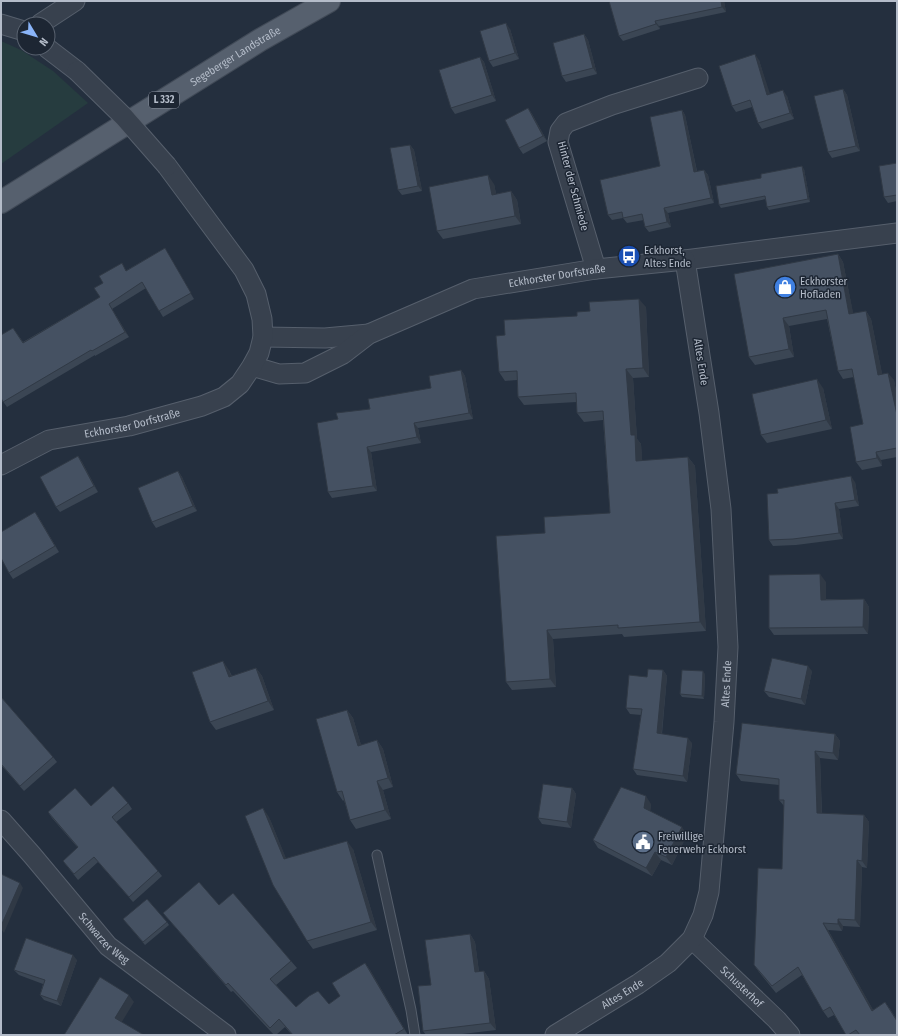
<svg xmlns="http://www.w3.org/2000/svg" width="898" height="1036" font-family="'Fira Sans Condensed',sans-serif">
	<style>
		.green { fill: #263c3f }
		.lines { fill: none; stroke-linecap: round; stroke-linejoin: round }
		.service-casing { stroke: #565f6c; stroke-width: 11 }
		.minor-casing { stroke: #565f6c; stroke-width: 21 }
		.primary-casing { stroke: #414a57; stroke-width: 24 }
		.service { stroke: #38414e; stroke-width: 9 }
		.minor { stroke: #38414e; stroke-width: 19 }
		.primary { stroke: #56606e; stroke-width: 22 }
		.minor-bridge-casing { stroke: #565f6c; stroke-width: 21; stroke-linecap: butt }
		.minor-bridge { stroke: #38414e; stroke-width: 19 }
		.wall { fill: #3b4654 }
		.shaded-wall { fill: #303945 }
		.building { fill: #455162; stroke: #303945 }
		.labels { text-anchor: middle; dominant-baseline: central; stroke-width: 3; stroke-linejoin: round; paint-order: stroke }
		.shield { fill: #1d2633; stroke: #878f9c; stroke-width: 1 }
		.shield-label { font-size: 10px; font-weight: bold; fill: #b4bcc9 }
		.street-label { font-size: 11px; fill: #b4bcc9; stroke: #1d2633 }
		.poi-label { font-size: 11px; fill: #b4bcc9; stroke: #1d2633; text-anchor: start }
	</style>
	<rect width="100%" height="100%" fill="#242f3e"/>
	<polygon class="green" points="1,41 21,50 53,71 88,103 1,164"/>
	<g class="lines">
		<g class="service-casing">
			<polyline id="service" points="377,855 411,1010 415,1035"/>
		</g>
		<g class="minor-casing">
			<g id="minor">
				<polyline points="1,24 24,31"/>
				<polyline points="40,24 75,1"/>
				<polyline points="47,48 77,71"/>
				<polyline points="596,269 558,142 560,131 566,123 612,105 698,78"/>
				<polyline points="263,337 325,338 369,334"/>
				<path id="s1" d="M252,366L279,374L305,373L343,354L369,334L473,289L596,269L685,260L897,233"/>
				<path id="s2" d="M1,465L49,440L129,426L202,406L224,397L240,384L252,366L259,353L263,337L262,319L256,294L244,270L167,166"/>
				<path id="s3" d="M1,820L32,855L108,946L226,1035"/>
				<path id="s4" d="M692,939L777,1020L790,1035"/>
				<path id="s5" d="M555,1035L638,984L668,963L692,939L703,915L709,892L724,722L728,647L721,509L709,413L685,260"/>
			</g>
		</g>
		<g class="primary-casing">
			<g id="primary">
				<path id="s6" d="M1,202L260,40L329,1"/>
			</g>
		</g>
		<use href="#service" class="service"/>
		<use href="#minor" class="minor"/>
		<use href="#primary" class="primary"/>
		<g class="minor-bridge-casing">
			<polyline id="minor-bridge" points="77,71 124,117 167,166"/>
		</g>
		<use href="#minor-bridge" class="minor-bridge"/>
	</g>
	<g class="wall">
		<polygon points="609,1 724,1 726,12 659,26 660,29 623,41 619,36"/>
		<polygon points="510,29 519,59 493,67 489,61"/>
		<polygon points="584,34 588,40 597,74 566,82 562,76"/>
		<polygon points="480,57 484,62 496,101 455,114 451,108"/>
		<polygon points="759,60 769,94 787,96 794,119 762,129 758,123 752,107 736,112 732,106"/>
		<polygon points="843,89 847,95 860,151 832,158 828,152"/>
		<polygon points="528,108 532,114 547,141 523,154 519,148"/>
		<polygon points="682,110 685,115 697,171 704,170 708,175 714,203 668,213 671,227 649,232 645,227 644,220 627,223 623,218 612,220 608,215 660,166"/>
		<polygon points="410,145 414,150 422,191 402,195 398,190"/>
		<polygon points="897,163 897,201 888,203 884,197"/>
		<polygon points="804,169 810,202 769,210 767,207 766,199 721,208 719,205"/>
		<polygon points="494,184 496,194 511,191 517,200 521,224 443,239 437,231"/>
		<polygon points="165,248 168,254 194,299 163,317 146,288 112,309 129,337 95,356 95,355 7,407 2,400 1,401 1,342 13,328 23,342 100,297 127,270"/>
		<polygon points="838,254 843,262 853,314 866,311 871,319 882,374 894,380 897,396 897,457 881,460 882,466 862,470 856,462 863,424 854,377 843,379 838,371 827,319 789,326 794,357 755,365 749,357"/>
		<polygon points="646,307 649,377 633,378 637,439 641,444 642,461 688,457 695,466 706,631 624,637 622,634 553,639 556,687 512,690 506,682 545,533 610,513 603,420 584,422 577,413 577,402 524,405 518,397 517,380 505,381 499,372 505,335 577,316"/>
		<polygon points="461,370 465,376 473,419 418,428 421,443 371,452 377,491 332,498 328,492 338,419 431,388"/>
		<polygon points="823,388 832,429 767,443 761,435"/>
		<polygon points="78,456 82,462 98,492 60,512 56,507"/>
		<polygon points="178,471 182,477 197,511 156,528 152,522"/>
		<polygon points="855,482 859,506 839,509 843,539 796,545 773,546 769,540"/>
		<polygon points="35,512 39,518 59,552 13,579 9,573"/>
		<polygon points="826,582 826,599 864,599 869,607 868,634 774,635 769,628"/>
		<polygon points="256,668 262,676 274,710 216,730 210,722 229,670 232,676"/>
		<polygon points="663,670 667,676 662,734 692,743 687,782 637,775 633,769 641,715 630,714 626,708 647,677"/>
		<polygon points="812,671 805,705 769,697 764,691"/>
		<polygon points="705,674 704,699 682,697 680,694"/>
		<polygon points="1,697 53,757 57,762 24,791 1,765"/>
		<polygon points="347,710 353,718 361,745 377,740 383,749 393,787 383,790 391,819 356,829 350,820 344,800 343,801 337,792"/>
		<polygon points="835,734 840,741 838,760 820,758 822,813 864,815 869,822 867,868 862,867 860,927 843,926 842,931 828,930 873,1010 885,1002 890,1009 897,1020 897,1035 846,1035 834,1015 828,1018 823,1011 802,975 776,993 759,972 754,965 782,869 784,806 779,800 779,785 741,781 736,774"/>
		<polygon points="572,788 576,794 571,828 542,824 538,818"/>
		<polygon points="128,803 132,809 116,822 158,871 162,876 133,902 98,862 78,880 63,861 78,848 52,818 48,812 91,806"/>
		<polygon points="651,804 650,811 687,835 672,865 661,860 652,876 598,848 593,840"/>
		<polygon points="269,817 286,859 353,849 377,930 313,949 307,941"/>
		<polygon points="219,905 291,961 297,968 276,985 296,1007 329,1004 340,996 365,963 370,970 408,1035 292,1035 285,1027 276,1035 274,1035 233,991 231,992 169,920 163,913"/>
		<polygon points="123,919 167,922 169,925 145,945"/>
		<polygon points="470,934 475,942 479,972 484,971 489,979 496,1030 454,1035 426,1035 423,1031 431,985"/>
		<polygon points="77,960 61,1006 44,1000 40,995 43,984 19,975 14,970"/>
	</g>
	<g class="shaded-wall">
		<polygon points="721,1 724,1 726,12 722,7"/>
		<polygon points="655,21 659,26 660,29 656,24"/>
		<polygon points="506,23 510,29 519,59 515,53"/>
		<polygon points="584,34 588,40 597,74 593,68"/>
		<polygon points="755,54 759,60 772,100 767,95"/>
		<polygon points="480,57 484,62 496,101 492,95"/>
		<polygon points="843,89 847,95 860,151 856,146"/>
		<polygon points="783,90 787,96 794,119 790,113"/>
		<polygon points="528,108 532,114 547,141 543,136"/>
		<polygon points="682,110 685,115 698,177 694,172"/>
		<polygon points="410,145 414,150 422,191 418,186"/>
		<polygon points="802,166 804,169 810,202 808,199"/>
		<polygon points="704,170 708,175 714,203 711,198"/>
		<polygon points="488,175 494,184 498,203 492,195"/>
		<polygon points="511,191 517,200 521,224 515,216"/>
		<polygon points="664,208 668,213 671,227 667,222"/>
		<polygon points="165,248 168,254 194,299 191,293"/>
		<polygon points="838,254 843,262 855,322 849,314"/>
		<polygon points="639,299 646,307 649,377 643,368"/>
		<polygon points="109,304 112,309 129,337 125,332"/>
		<polygon points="866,311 871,319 884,383 878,375"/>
		<polygon points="783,318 789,326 794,357 789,349"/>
		<polygon points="626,369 633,378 637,439 641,444 643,470 636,461 631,435"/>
		<polygon points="461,370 465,376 473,419 469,413"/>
		<polygon points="888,373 894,380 897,396 897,415"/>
		<polygon points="817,379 823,388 832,429 826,420"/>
		<polygon points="414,423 418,428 421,443 417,437"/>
		<polygon points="367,447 371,452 377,491 373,486"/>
		<polygon points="876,452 881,460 882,466 877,458"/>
		<polygon points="78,456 82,462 98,492 94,486"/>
		<polygon points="688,457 695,466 706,631 700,622"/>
		<polygon points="178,471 182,477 197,511 193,506"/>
		<polygon points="851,476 855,482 859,506 855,500"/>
		<polygon points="835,503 839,509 843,539 839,533"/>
		<polygon points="35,512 39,518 59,552 55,546"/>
		<polygon points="820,574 826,582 826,607 821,600"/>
		<polygon points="864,599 869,607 868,634 863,627"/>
		<polygon points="547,630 553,639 556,687 550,679"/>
		<polygon points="223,661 229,670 235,686 229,677"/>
		<polygon points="808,666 812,671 805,705 801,699"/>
		<polygon points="256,668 262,676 274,710 268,701"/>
		<polygon points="663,670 667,676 661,739 657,733"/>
		<polygon points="703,671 705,674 704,699 702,696"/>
		<polygon points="347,710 353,718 364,755 358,746"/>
		<polygon points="835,734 840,741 838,760 833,753"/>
		<polygon points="688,738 692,743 687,782 683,776"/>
		<polygon points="377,740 383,749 393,787 388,778"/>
		<polygon points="815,751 820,758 822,820 817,813"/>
		<polygon points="377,781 383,790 391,819 385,810"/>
		<polygon points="572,788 576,794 571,828 567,822"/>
		<polygon points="646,796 651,804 650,816 644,808"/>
		<polygon points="263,808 269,817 290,868 284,859"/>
		<polygon points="864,815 869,822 867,868 862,861"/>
		<polygon points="682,827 687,835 672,865 666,857"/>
		<polygon points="347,841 353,849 377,930 371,922"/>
		<polygon points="655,852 661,860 652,876 646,868"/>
		<polygon points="857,860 862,867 860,927 855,920"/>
		<polygon points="20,883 23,888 4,933 1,929 1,926"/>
		<polygon points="838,919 843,926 842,931 838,924"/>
		<polygon points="823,923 828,930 877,1017 872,1011"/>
		<polygon points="470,934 475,942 480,980 475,972"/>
		<polygon points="73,955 77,960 61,1006 57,1001"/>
		<polygon points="365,963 370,970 408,1035 404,1029"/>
		<polygon points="484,971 489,979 496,1030 490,1023"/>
		<polygon points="129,995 134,1002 120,1025 115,1018"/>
	</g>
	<g class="building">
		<polygon points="609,1 721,1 722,7 655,21 656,24 619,36"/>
		<polygon points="506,23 515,53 489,61 480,31"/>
		<polygon points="584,34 593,68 562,76 553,43"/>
		<polygon points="755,54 767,95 783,90 790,113 758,123 750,100 732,106 719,66"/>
		<polygon points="480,57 492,95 451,108 439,70"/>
		<polygon points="843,89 856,146 828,152 814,96"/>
		<polygon points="528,108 543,136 519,148 505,120"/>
		<polygon points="682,110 694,172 704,170 711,198 664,208 667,222 645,227 642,214 623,218 622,212 608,215 600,180 660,166 650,117"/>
		<polygon points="410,145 418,186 398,190 390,148"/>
		<polygon points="897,163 897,195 884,197 879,166"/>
		<polygon points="802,166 808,199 767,207 765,196 719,205 716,186 761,178 761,174"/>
		<polygon points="488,175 492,195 511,191 515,216 437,231 429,187"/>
		<polygon points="165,248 191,293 159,311 142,282 109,304 125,332 92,351 91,350 3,402 1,398 1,335 13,328 23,343 100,297 94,288 103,283 99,276 122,263 126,271"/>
		<polygon points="838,254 849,314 866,311 878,375 888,373 897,415 897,448 876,452 877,458 856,462 850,427 863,424 852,369 838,371 826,310 783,318 789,349 749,357 734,274"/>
		<polygon points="639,299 643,368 626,369 631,435 635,435 636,461 688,457 700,622 618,628 618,625 547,630 550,679 506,682 496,536 545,533 544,517 610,513 603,411 577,413 576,393 518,397 517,371 499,372 496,336 505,335 504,320 577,316 577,312 590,311 589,302"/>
		<polygon points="461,370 469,413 414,423 417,437 367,447 373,486 328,492 317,423 338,419 336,413 370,409 368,399 431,388 429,376"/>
		<polygon points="817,379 826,420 761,435 752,394"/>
		<polygon points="78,456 94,486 56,507 40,477"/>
		<polygon points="178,471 193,506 152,522 138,488"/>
		<polygon points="851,476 855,500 835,503 839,533 793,539 769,540 767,494 778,493 777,489"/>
		<polygon points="35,512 55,546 9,573 1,558 1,532"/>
		<polygon points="820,574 821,600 864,599 863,627 769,628 769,575"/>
		<polygon points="772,658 808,666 801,699 764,691"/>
		<polygon points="223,661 229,677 256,668 268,701 210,722 192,672"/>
		<polygon points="648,669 663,670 657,733 688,738 683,776 633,769 642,709 626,708 629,675 647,677"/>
		<polygon points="682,670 703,671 702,696 680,694"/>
		<polygon points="1,697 53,757 20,786 1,764"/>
		<polygon points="347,710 358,746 377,740 388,778 377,781 385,810 350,820 342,791 337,792 316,719"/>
		<polygon points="742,723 835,734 833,753 815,751 817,813 864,815 862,861 857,860 855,920 838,919 838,924 823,923 872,1011 885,1002 897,1021 897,1035 860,1035 856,1030 848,1035 846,1035 830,1007 823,1011 798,967 772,986 754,965 758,868 782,869 784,800 779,800 779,779 736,774"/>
		<polygon points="543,784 572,788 567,822 538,818"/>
		<polygon points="113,786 128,803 112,817 158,871 129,897 94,857 74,874 63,861 78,847 48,812 75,788 91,806"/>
		<polygon points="621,787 646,796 644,808 682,827 666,857 655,852 646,868 593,840"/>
		<polygon points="263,808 284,859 347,841 371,922 307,941 273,885 245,816"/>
		<polygon points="1,874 20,883 1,926"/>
		<polygon points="199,882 219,905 233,893 291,961 270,979 296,1007 309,996 318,991 329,1004 340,996 332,983 365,963 404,1029 394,1035 293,1035 279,1019 270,1028 228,983 226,985 163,913"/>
		<polygon points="147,899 167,922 143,942 123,919"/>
		<polygon points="470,934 475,972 484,971 490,1023 423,1031 418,986 431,985 425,940"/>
		<polygon points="26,938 73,955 57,1001 40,995 45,980 14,970"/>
		<polygon points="100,977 129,995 115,1018 144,1035 64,1035"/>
	</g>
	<defs>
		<g id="bus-disc" transform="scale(1.15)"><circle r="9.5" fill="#1a4fb4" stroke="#1d2633"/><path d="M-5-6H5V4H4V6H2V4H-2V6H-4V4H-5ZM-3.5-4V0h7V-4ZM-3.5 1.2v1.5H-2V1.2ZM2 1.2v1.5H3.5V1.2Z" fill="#fff"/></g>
		<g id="shop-disc" transform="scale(1.15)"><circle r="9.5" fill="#3f7fe0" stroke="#1d2633"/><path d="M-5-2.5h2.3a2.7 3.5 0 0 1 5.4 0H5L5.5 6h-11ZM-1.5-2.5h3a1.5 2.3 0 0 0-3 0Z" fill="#fff"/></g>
		<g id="civic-disc" transform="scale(1.15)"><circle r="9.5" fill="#5c6f8a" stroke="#1d2633"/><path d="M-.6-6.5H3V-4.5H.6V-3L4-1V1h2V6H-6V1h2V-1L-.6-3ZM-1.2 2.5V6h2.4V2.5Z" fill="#fff"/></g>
	</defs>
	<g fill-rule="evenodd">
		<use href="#bus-disc" x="629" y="256"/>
		<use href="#shop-disc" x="785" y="287"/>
		<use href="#civic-disc" x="643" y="842"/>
	</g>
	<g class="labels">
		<rect class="shield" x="149" y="92" width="30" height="16" rx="3"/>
		<g class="shield-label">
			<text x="164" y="100">L 332</text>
		</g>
		<g class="street-label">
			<text stroke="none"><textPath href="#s6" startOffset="276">Segeberger Landstraße</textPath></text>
			<text transform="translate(573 186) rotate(75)">Hinter der Schmiede</text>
			<text stroke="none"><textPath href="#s1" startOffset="328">Eckhorster Dorfstraße</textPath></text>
			<text transform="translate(701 362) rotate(81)">Altes Ende</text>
			<text stroke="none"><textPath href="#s2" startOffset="139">Eckhorster Dorfstraße</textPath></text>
			<text stroke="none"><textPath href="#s5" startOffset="427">Altes Ende</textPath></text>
			<text stroke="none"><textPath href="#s3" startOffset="157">Schwarzer Weg</textPath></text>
			<text stroke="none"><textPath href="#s4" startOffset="69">Schusterhof</textPath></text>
			<text stroke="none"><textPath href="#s5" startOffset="79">Altes Ende</textPath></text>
		</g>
		<g class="poi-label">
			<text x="644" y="250">Eckhorst,<tspan x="644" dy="13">Altes Ende</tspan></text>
			<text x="800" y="281">Eckhorster<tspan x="800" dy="13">Hofladen</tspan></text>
			<text x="658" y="836">Freiwillige<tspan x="658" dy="13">Feuerwehr Eckhorst</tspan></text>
		</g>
	</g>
	<rect width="898" height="1036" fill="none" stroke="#b4bcc9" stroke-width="4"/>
	<g transform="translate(36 36) rotate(128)"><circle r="19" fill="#1d2633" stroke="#59626f"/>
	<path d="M0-3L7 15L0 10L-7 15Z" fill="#8ab4f8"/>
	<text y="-6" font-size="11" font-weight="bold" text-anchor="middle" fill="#b4bcc9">N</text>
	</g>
</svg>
